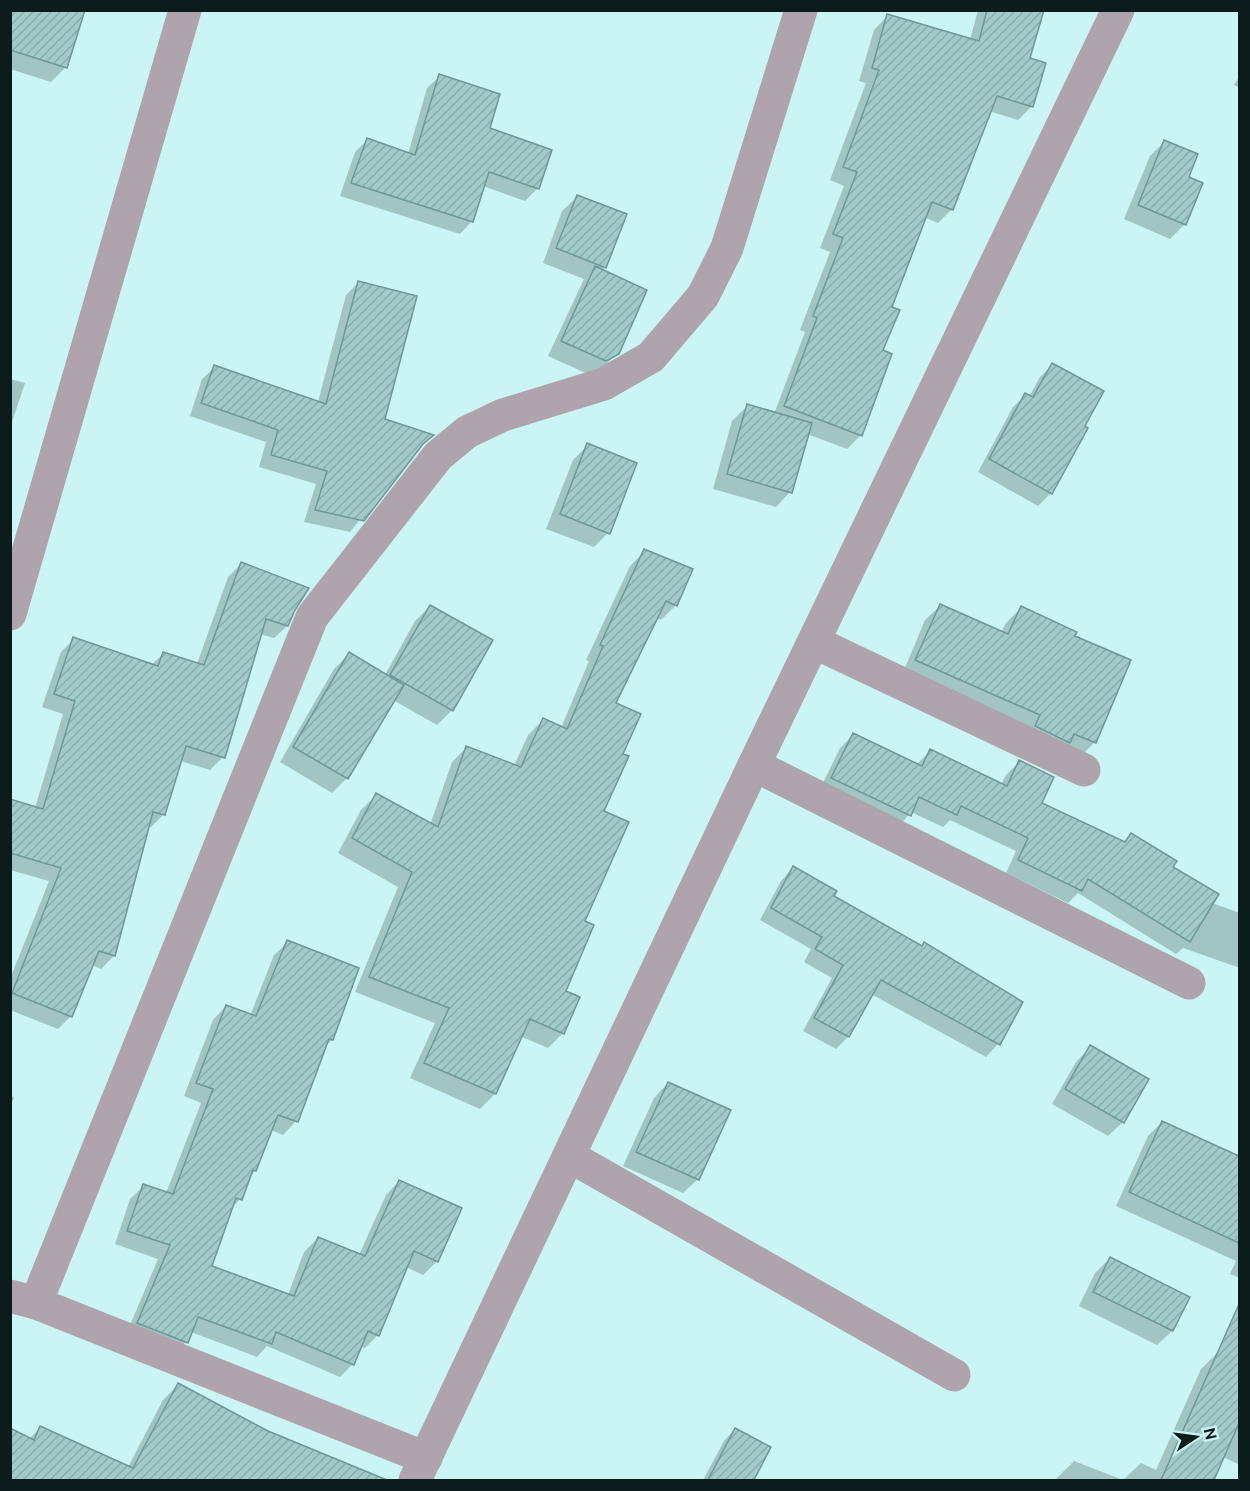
<svg xmlns="http://www.w3.org/2000/svg" width="1250" height="1491" font-family="Ubuntu,sans-serif">
	<style>
		.shadow { fill: #0003 }
		.building { fill: url(#building-hatch); stroke: #709797; stroke-width: 1.5 }
		.lines { fill: none; stroke-linecap: round; stroke-linejoin: round }
		.minor { stroke: #afa4ae; stroke-width: 33 }
	</style>
	<defs>
		<pattern id="building-hatch" width="6" height="6" patternUnits="userSpaceOnUse" patternTransform="scale(1.5)"><rect width="6" height="6" fill="#a1cac9"/><path d="M-1 1l2-2M0 6l6-6M5 7l2-2" fill="none" stroke="#89adac"/></pattern>
	</defs>
	<rect width="100%" height="100%" fill="#cbf5f4"/>
	<g class="shadow">
		<polygon points="10,10 66,67 51,82 10,69"/>
		<polygon points="978,10 1042,10 1028,59 1032,106 1018,120 989,111 952,209 938,223 924,217 890,308 861,435 847,449 807,434 790,492 776,507 713,489 732,421 747,406 774,414 805,332 800,330 830,252 820,248 844,186 830,180 866,83 859,81 874,30 887,16 970,40"/>
		<polygon points="1240,75 1240,88 1234,85"/>
		<polygon points="440,76 538,188 525,201 483,186 472,221 460,234 340,196 355,152 367,140 408,154 427,88"/>
		<polygon points="1164,142 1187,178 1185,224 1170,239 1124,219 1150,156"/>
		<polygon points="577,197 605,267 601,271 618,353 602,368 590,375 548,356 584,279 543,263 562,211"/>
		<polygon points="359,282 383,420 418,449 350,532 304,522 316,484 259,467 266,442 190,416 202,379 215,367 318,402 346,295"/>
		<polygon points="1052,365 1083,427 1086,429 1051,493 1038,506 978,472 1013,407 1026,395 1029,397 1040,377"/>
		<polygon points="10,379 25,383 10,428"/>
		<polygon points="588,445 608,533 594,547 546,529 573,460"/>
		<polygon points="645,551 676,605 661,620 656,618 614,704 622,755 602,812 583,922 564,991 563,1033 548,1048 520,1036 495,1094 480,1109 410,1078 435,1023 355,992 398,887 338,853 361,810 376,795 430,825 452,762 467,747 514,766 528,735 543,720 561,728 589,661 586,660 630,566"/>
		<polygon points="241,564 293,609 287,626 274,638 260,634 223,757 210,770 180,761 164,814 151,827 148,826 114,956 101,969 92,965 71,1016 58,1029 10,1010 10,979 49,881 10,870 10,800 35,808 63,714 42,707 61,652 74,639 151,665 163,654 197,664 228,577"/>
		<polygon points="430,606 452,710 437,725 393,700 347,778 332,793 280,762 334,669 349,654 385,675 415,621"/>
		<polygon points="940,606 1001,633 1006,623 1021,608 1073,637 1095,742 1080,757 902,675 925,620"/>
		<polygon points="853,735 916,765 930,751 1001,785 1006,775 1019,762 1040,804 1123,843 1131,835 1212,903 1240,913 1240,968 1183,948 1176,954 1078,893 1068,903 1006,873 1016,851 950,820 943,827 911,812 897,828 819,791 840,748"/>
		<polygon points="793,868 832,897 1021,1003 998,1044 986,1057 871,994 848,1037 836,1049 803,1031 832,978 804,962 811,949 760,920 781,881"/>
		<polygon points="288,942 332,1040 324,1047 296,1121 283,1135 271,1130 255,1171 249,1177 240,1199 231,1209 210,1266 288,1295 304,1252 318,1238 359,1255 386,1195 399,1181 460,1208 437,1261 423,1275 406,1267 378,1335 365,1348 360,1346 353,1364 340,1377 267,1346 257,1357 191,1332 186,1342 173,1356 125,1337 158,1259 115,1244 130,1199 144,1186 166,1193 201,1103 184,1096 213,1020 226,1006 250,1016 274,955"/>
		<polygon points="1090,1047 1123,1122 1108,1136 1052,1104 1076,1062"/>
		<polygon points="668,1083 698,1179 683,1193 623,1166 654,1098"/>
		<polygon points="10,1096 14,1097 10,1108"/>
		<polygon points="1162,1122 1240,1158 1240,1278 1230,1274 1236,1261 1116,1206 1148,1136"/>
		<polygon points="1110,1258 1188,1298 1172,1331 1157,1345 1079,1306 1095,1273"/>
		<polygon points="1220,1350 1240,1359 1240,1465 1223,1457 1212,1480 1123,1480 1141,1463 1156,1470 1201,1369"/>
		<polygon points="178,1385 267,1432 354,1467 348,1480 10,1480 10,1430 29,1439 40,1428 128,1467 163,1400"/>
		<polygon points="735,1429 769,1447 752,1480 703,1480 724,1441"/>
		<polygon points="1074,1461 1123,1480 1055,1480"/>
	</g>
	<g class="building">
		<polygon points="10,10 85,10 67,68 10,50"/>
		<polygon points="987,10 1044,10 1030,58 1046,63 1033,107 997,96 953,210 932,202 892,307 900,310 883,350 892,354 862,436 784,406 817,318 813,316 843,238 833,234 857,172 843,167 879,70 872,68 887,14 979,41"/>
		<polygon points="439,74 500,94 490,128 552,150 539,189 489,172 473,222 351,183 367,138 415,155"/>
		<polygon points="1164,140 1198,154 1189,177 1203,183 1186,225 1138,205"/>
		<polygon points="577,195 627,214 606,268 556,248"/>
		<polygon points="595,266 647,290 619,354 606,361 561,341"/>
		<polygon points="358,281 417,296 385,419 434,435 423,444 364,521 315,510 327,471 271,455 278,430 201,403 214,365 326,404"/>
		<polygon points="1052,363 1104,391 1085,426 1088,428 1052,494 989,459 1025,393 1033,397"/>
		<polygon points="747,404 812,423 792,493 727,474"/>
		<polygon points="587,443 637,463 610,534 560,514"/>
		<polygon points="644,549 693,569 677,606 666,601 616,703 641,714 623,754 629,756 604,811 629,822 585,921 594,925 566,991 580,997 564,1034 530,1019 496,1094 424,1063 449,1008 369,977 412,872 352,838 376,793 438,827 466,746 521,767 543,718 567,729 603,646 600,645"/>
		<polygon points="241,562 309,588 295,610 288,626 266,619 225,758 186,746 165,815 153,812 115,956 99,951 72,1017 12,993 61,868 10,853 10,799 43,809 75,701 54,694 73,637 158,666 163,652 204,665"/>
		<polygon points="940,604 1008,634 1021,606 1077,632 1075,636 1131,660 1096,743 1074,734 1070,743 1035,726 1040,715 915,660"/>
		<polygon points="430,605 493,640 453,711 390,675"/>
		<polygon points="349,652 404,685 348,779 293,747"/>
		<polygon points="853,733 922,766 930,749 1007,786 1019,760 1054,777 1042,803 1125,842 1131,833 1177,861 1173,867 1219,894 1190,942 1088,879 1082,891 1018,860 1028,838 961,806 957,815 919,797 911,816 831,778"/>
		<polygon points="793,866 837,891 834,896 922,946 924,942 1023,1002 1000,1045 881,980 849,1037 814,1018 843,965 815,949 822,937 771,908"/>
		<polygon points="287,940 359,968 333,1040 329,1039 298,1122 278,1115 256,1171 253,1170 242,1200 236,1198 212,1266 294,1296 318,1237 365,1256 399,1180 462,1208 438,1262 414,1251 379,1336 368,1331 354,1365 276,1332 272,1344 198,1317 188,1343 137,1323 170,1245 127,1231 143,1184 173,1194 213,1089 196,1083 226,1005 256,1016"/>
		<polygon points="1090,1045 1149,1079 1124,1123 1065,1089"/>
		<polygon points="668,1082 731,1110 699,1180 636,1152"/>
		<polygon points="1162,1121 1239,1156 1239,1243 1129,1192"/>
		<polygon points="1110,1257 1190,1297 1173,1331 1093,1292"/>
		<polygon points="1239,1304 1239,1423 1214,1480 1161,1480"/>
		<polygon points="178,1383 268,1431 387,1480 10,1480 10,1428 34,1440 40,1426 133,1468"/>
		<polygon points="735,1428 771,1447 754,1480 708,1480"/>
	</g>
	<g class="lines">
		<g class="minor">
			<polyline points="10,614 185,10"/>
			<polyline points="814,642 1084,770"/>
			<polyline points="754,765 1189,983"/>
			<polyline points="569,1156 954,1375"/>
			<polyline points="10,1296 36,1303 426,1458"/>
			<polyline points="36,1303 312,617 438,456 467,432 503,415 604,384 651,357 703,296 727,248 801,10"/>
			<polyline points="415,1480 754,765 1118,10"/>
		</g>
	</g>
	<rect width="1250" height="1491" fill="none" stroke="#0c1c1c" stroke-width="24"/>
	<g transform="translate(1196 1437) rotate(77)" stroke="#cbf5f4" stroke-width="4.5" paint-order="stroke">
	<path d="M0-4.5L10 22L0 15L-10 22Z" fill="#0c1c1c"/>
	<text y="-9" font-size="16" font-weight="bold" text-anchor="middle" fill="#0c1c1c">N</text>
	</g>
</svg>
